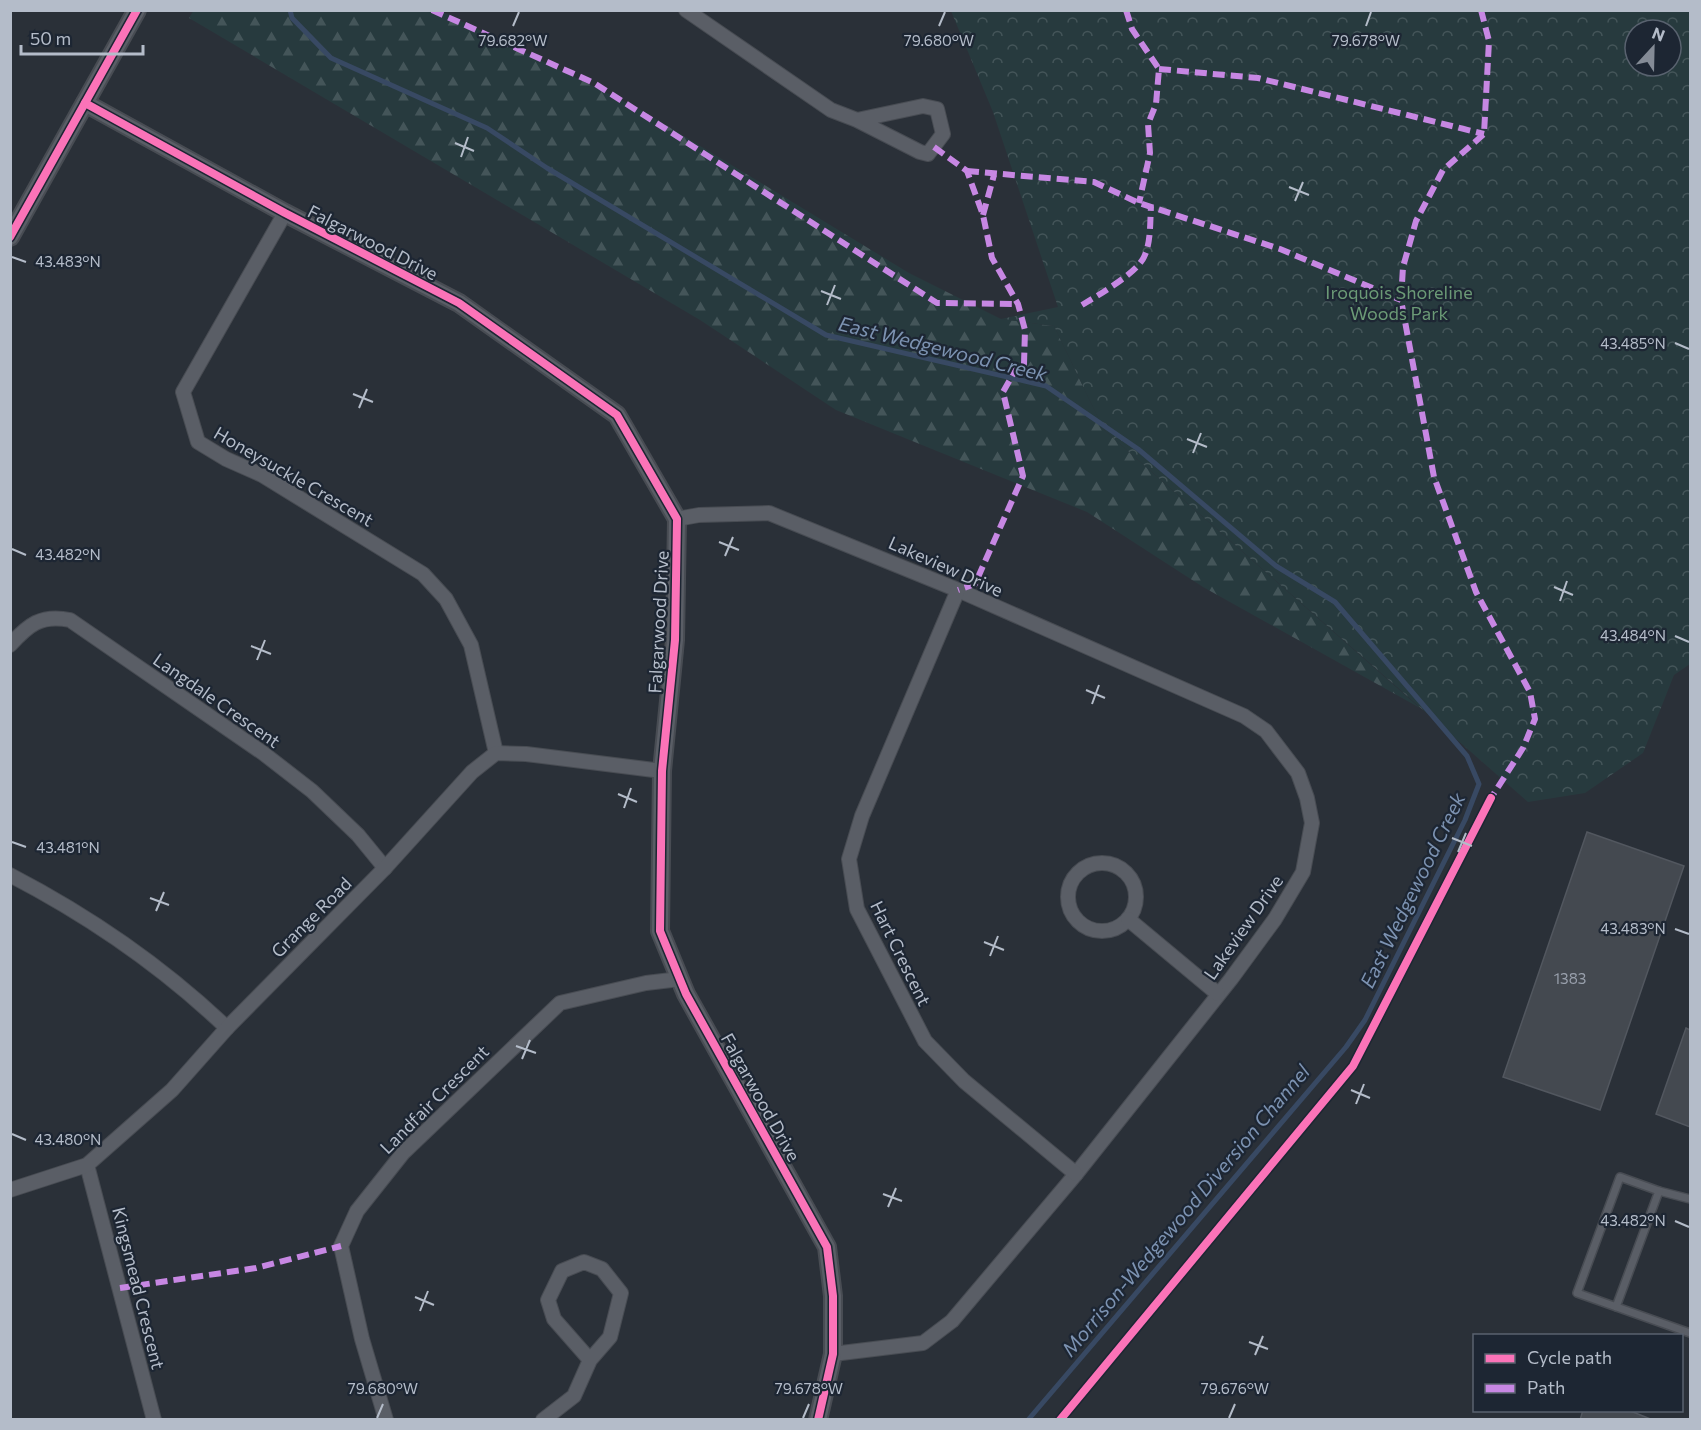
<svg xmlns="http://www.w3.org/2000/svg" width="1701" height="1430" font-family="Commissioner,sans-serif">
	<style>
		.forest { fill: url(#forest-firs) }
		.park { fill: url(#park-crowns); fill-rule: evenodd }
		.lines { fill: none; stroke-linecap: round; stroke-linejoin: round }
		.stream { stroke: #384963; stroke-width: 5 }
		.building { fill: #444950; stroke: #52575f; stroke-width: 1.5 }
		.service-casing { stroke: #484c53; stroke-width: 10 }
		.minor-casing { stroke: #484c53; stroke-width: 16 }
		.tertiary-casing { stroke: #484c53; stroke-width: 20 }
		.service { stroke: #5a5e66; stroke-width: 7 }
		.minor { stroke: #5a5e66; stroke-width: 14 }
		.tertiary { stroke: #5a5e66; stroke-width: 16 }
		.quiet { stroke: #c787e3; stroke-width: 6; stroke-dasharray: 12 6; stroke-linecap: butt }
		.cycleway-casing { stroke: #1d2633; stroke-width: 11 }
		.cycleway { stroke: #fb73b8; stroke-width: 8 }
		.ticks { fill: none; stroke: #b4bcc9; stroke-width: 2 }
		.labels { text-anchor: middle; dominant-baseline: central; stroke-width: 4.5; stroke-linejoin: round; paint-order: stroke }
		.number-label { font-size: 15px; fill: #989fab }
		.street-label { font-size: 18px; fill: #b4bcc9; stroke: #1d2633 }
		.park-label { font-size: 18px; fill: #6b9a76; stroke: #1d2633 }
		.water-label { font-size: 20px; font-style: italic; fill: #7c92b1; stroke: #1d2633 }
		.ticks-label { font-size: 15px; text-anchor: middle; fill: #b4bcc9; stroke: #1d2633; stroke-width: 4.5; stroke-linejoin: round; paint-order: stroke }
	</style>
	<defs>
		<pattern id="forest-firs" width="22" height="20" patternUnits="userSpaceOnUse" patternTransform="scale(1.5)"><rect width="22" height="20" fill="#273a3e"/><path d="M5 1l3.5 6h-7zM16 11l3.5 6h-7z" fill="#445559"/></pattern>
		<pattern id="park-crowns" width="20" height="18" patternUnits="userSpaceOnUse" patternTransform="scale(1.5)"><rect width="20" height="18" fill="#273a3e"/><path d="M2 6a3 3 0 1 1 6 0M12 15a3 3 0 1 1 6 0" fill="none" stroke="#445559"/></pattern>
	</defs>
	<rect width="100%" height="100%" fill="#2a3038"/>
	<polygon class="forest" points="194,10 441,11 641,110 909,273 1001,319 1054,326 1104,430 1420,708 1203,587 1087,512 836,410 700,320 189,18"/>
	<path class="park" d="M951,11H1690V664L1674,675L1643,753L1585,793L1528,802L1104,430L1054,326L1001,319L1058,307L993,112ZM1635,30H1671V66H1635Z"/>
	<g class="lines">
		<polyline class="stream" points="290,10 292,18 331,58 487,128 547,168 826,335 1046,386 1138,449 1276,566 1335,602 1467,756 1479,784 1465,820 1365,1020 1346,1047 1028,1420"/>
	</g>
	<g class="building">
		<polygon points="1587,832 1684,866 1600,1110 1503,1077"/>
		<polygon points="1686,1028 1690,1030 1690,1127 1656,1114"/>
		<polygon points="1583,1410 1628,1410 1653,1420 1580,1420"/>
	</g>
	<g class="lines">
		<g class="service-casing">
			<g id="service">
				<polyline points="1659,1191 1690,1199"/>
				<polyline points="1616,1307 1659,1191 1620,1177 1577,1293 1690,1333"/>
			</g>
		</g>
		<g class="minor-casing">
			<g id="minor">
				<polyline points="686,10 831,110 857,120 920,152 928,154 943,134 937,109 923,106 857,120"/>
				<polyline points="285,213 183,392 198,442 226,459 262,475 423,574 446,599 471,645 496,753"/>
				<polyline points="677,519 699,515 769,513 958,590 1244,716 1266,731 1298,773 1307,798 1312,823 1303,872 1275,919 1231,979 1076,1174 952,1321 923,1343 833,1354"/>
				<polyline points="958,590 862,816 849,859 857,909 925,1041 964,1081 1076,1174"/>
				<path d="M10,645C28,625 41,614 70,620L263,753L312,791L358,835L385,868"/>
				<circle cx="1102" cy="897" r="34"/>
				<path d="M10,875C89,916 163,967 227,1028"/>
				<polyline points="1128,919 1218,994"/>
				<polyline points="87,1165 154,1420"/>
				<polyline points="10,1190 87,1165 172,1090 227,1028 385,868 472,772 496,753 526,754 662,771"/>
				<polyline points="386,1420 362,1339 341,1246 357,1211 403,1153 560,1003 646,983 680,979"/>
				<polyline points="543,1420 574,1396 590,1360 610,1337 621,1293 602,1269 584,1262 562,1271 548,1300 554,1319 590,1360"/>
			</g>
		</g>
		<g class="tertiary-casing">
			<g id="tertiary">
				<polyline points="85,103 285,213 459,303 617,415 677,519 675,640 662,771 660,931 686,994 827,1247 833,1296 833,1354 818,1420"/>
				<polyline points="10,237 137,10"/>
			</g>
		</g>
		<use href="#service" class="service"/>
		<use href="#minor" class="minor"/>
		<use href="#tertiary" class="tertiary"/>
		<g class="quiet">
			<polyline points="432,10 594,83 937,303 1018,304"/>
			<polyline points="1126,10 1132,29 1159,69 1156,104 1148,124 1150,153 1139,203"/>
			<polyline points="1481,10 1489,41 1484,134 1443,170 1416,221 1403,267 1401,300 1434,477 1476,592 1530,692 1535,719 1523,748 1491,798"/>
			<polyline points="1159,69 1258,78 1484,134"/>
			<polyline points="934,147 967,171 983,215 992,258 1018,304 1025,330 1024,364 1019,364 1003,392 1023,476 975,584 958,590"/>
			<polyline points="967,171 1094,182 1139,203 1280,249 1401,300"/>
			<polyline points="983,215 994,175"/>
			<path d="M1082,305C1097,296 1137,273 1144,257C1151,243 1150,222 1151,206"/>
			<polyline points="120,1288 256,1268 341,1246"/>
		</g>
		<g class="cycleway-casing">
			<g id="cycleway">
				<polyline points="85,103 285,213 459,303 617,415 677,519 675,640 662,771 660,931 686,994 827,1247 833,1296 833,1354 818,1420"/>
				<polyline points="10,237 137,10"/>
				<polyline points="1060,1420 1353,1066 1491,798"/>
			</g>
		</g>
		<use href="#cycleway" class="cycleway"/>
	</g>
	<path class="ticks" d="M513,26L519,12M939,26L945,12M1366,26L1371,12M455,143L474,151M461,157L468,137M1289,187L1309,195M1295,201L1303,182M12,257L26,262M821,291L841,299M827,305L835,285M1675,343L1689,349M353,394L373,402M359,408L367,389M1187,439L1207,447M1193,453L1201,433M719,542L739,550M12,549L26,555M725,556L733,537M1554,587L1573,595M1560,601L1567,581M1675,636L1689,642M251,646L271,654M257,660L265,640M1086,690L1105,698M1092,704L1099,685M618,794L637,802M624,808L631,788M1452,838L1472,846M12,842L26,847M1458,852L1466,833M150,898L169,905M156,911L164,892M1675,929L1689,934M984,942L1004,950M990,956L998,936M516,1046L536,1053M522,1059L530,1040M1351,1090L1370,1098M1356,1104L1364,1084M12,1134L26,1140M883,1194L902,1201M888,1207L896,1188M1675,1221L1689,1227M415,1297L434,1305M420,1311L428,1291M1249,1342L1268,1349M1255,1355L1263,1336M377,1418L383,1404M803,1418L809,1404M1229,1418L1235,1404"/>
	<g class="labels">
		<g class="number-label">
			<text x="1570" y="978">1383</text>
		</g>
		<g class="street-label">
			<text transform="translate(373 242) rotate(27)">Falgarwood Drive</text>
			<text transform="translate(294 476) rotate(30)">Honeysuckle Crescent</text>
			<text transform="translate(946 566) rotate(24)">Lakeview Drive</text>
			<text transform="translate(658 622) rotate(-87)">Falgarwood Drive</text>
			<text transform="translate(217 700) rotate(35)">Langdale Crescent</text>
			<text transform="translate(311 917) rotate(-45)">Grange Road</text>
			<text transform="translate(1243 927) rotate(-55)">Lakeview Drive</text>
			<text transform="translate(901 953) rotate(64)">Hart Crescent</text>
			<text transform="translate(761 1097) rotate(61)">Falgarwood Drive</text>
			<text transform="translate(434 1099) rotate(-45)">Landfair Crescent</text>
			<text transform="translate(139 1288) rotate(76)">Kingsmead Crescent</text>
		</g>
		<g class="park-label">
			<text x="1399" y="292">Iroquois Shoreline<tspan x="1399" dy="21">Woods Park</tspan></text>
		</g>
		<g class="water-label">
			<text transform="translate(943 348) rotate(14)">East Wedgewood Creek</text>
			<text transform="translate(1412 890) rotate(-64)">East Wedgewood Creek</text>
			<text transform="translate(1185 1210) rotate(-50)">Morrison-Wedgewood Diversion Channel</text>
		</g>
	</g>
	<g class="ticks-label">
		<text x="939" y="46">79.680°W</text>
		<text x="513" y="46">79.682°W</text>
		<text x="1366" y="46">79.678°W</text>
		<text x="68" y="267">43.483°N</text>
		<text x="1633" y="349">43.485°N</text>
		<text x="68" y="560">43.482°N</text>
		<text x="1633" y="641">43.484°N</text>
		<text x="68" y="853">43.481°N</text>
		<text x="1633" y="934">43.483°N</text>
		<text x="68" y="1145">43.480°N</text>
		<text x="1633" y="1226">43.482°N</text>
		<text x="383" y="1394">79.680°W</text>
		<text x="809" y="1394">79.678°W</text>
		<text x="1235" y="1394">79.676°W</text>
	</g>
	<rect width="1701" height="1430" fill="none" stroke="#b4bcc9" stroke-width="24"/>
	<rect x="1473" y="1334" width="210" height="78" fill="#1d2633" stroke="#59626f" stroke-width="1.5"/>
	<rect x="1485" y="1354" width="30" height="9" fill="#fb73b8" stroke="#59626f" stroke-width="1.5"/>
	<text x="1527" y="1364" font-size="18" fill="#b4bcc9">Cycle path</text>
	<rect x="1485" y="1384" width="30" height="9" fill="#c787e3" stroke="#59626f" stroke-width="1.5"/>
	<text x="1527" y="1394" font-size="18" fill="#b4bcc9">Path</text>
	<g transform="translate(1653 48) rotate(22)"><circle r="28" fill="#1d2633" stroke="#59626f" stroke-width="1.5"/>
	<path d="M0-4.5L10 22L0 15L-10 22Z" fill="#848b96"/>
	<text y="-9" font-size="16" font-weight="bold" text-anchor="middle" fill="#b4bcc9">N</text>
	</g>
	<path d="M21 45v9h122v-9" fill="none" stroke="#b4bcc9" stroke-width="3"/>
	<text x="30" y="45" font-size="18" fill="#b4bcc9" stroke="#1d2633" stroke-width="4.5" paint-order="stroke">50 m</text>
</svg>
